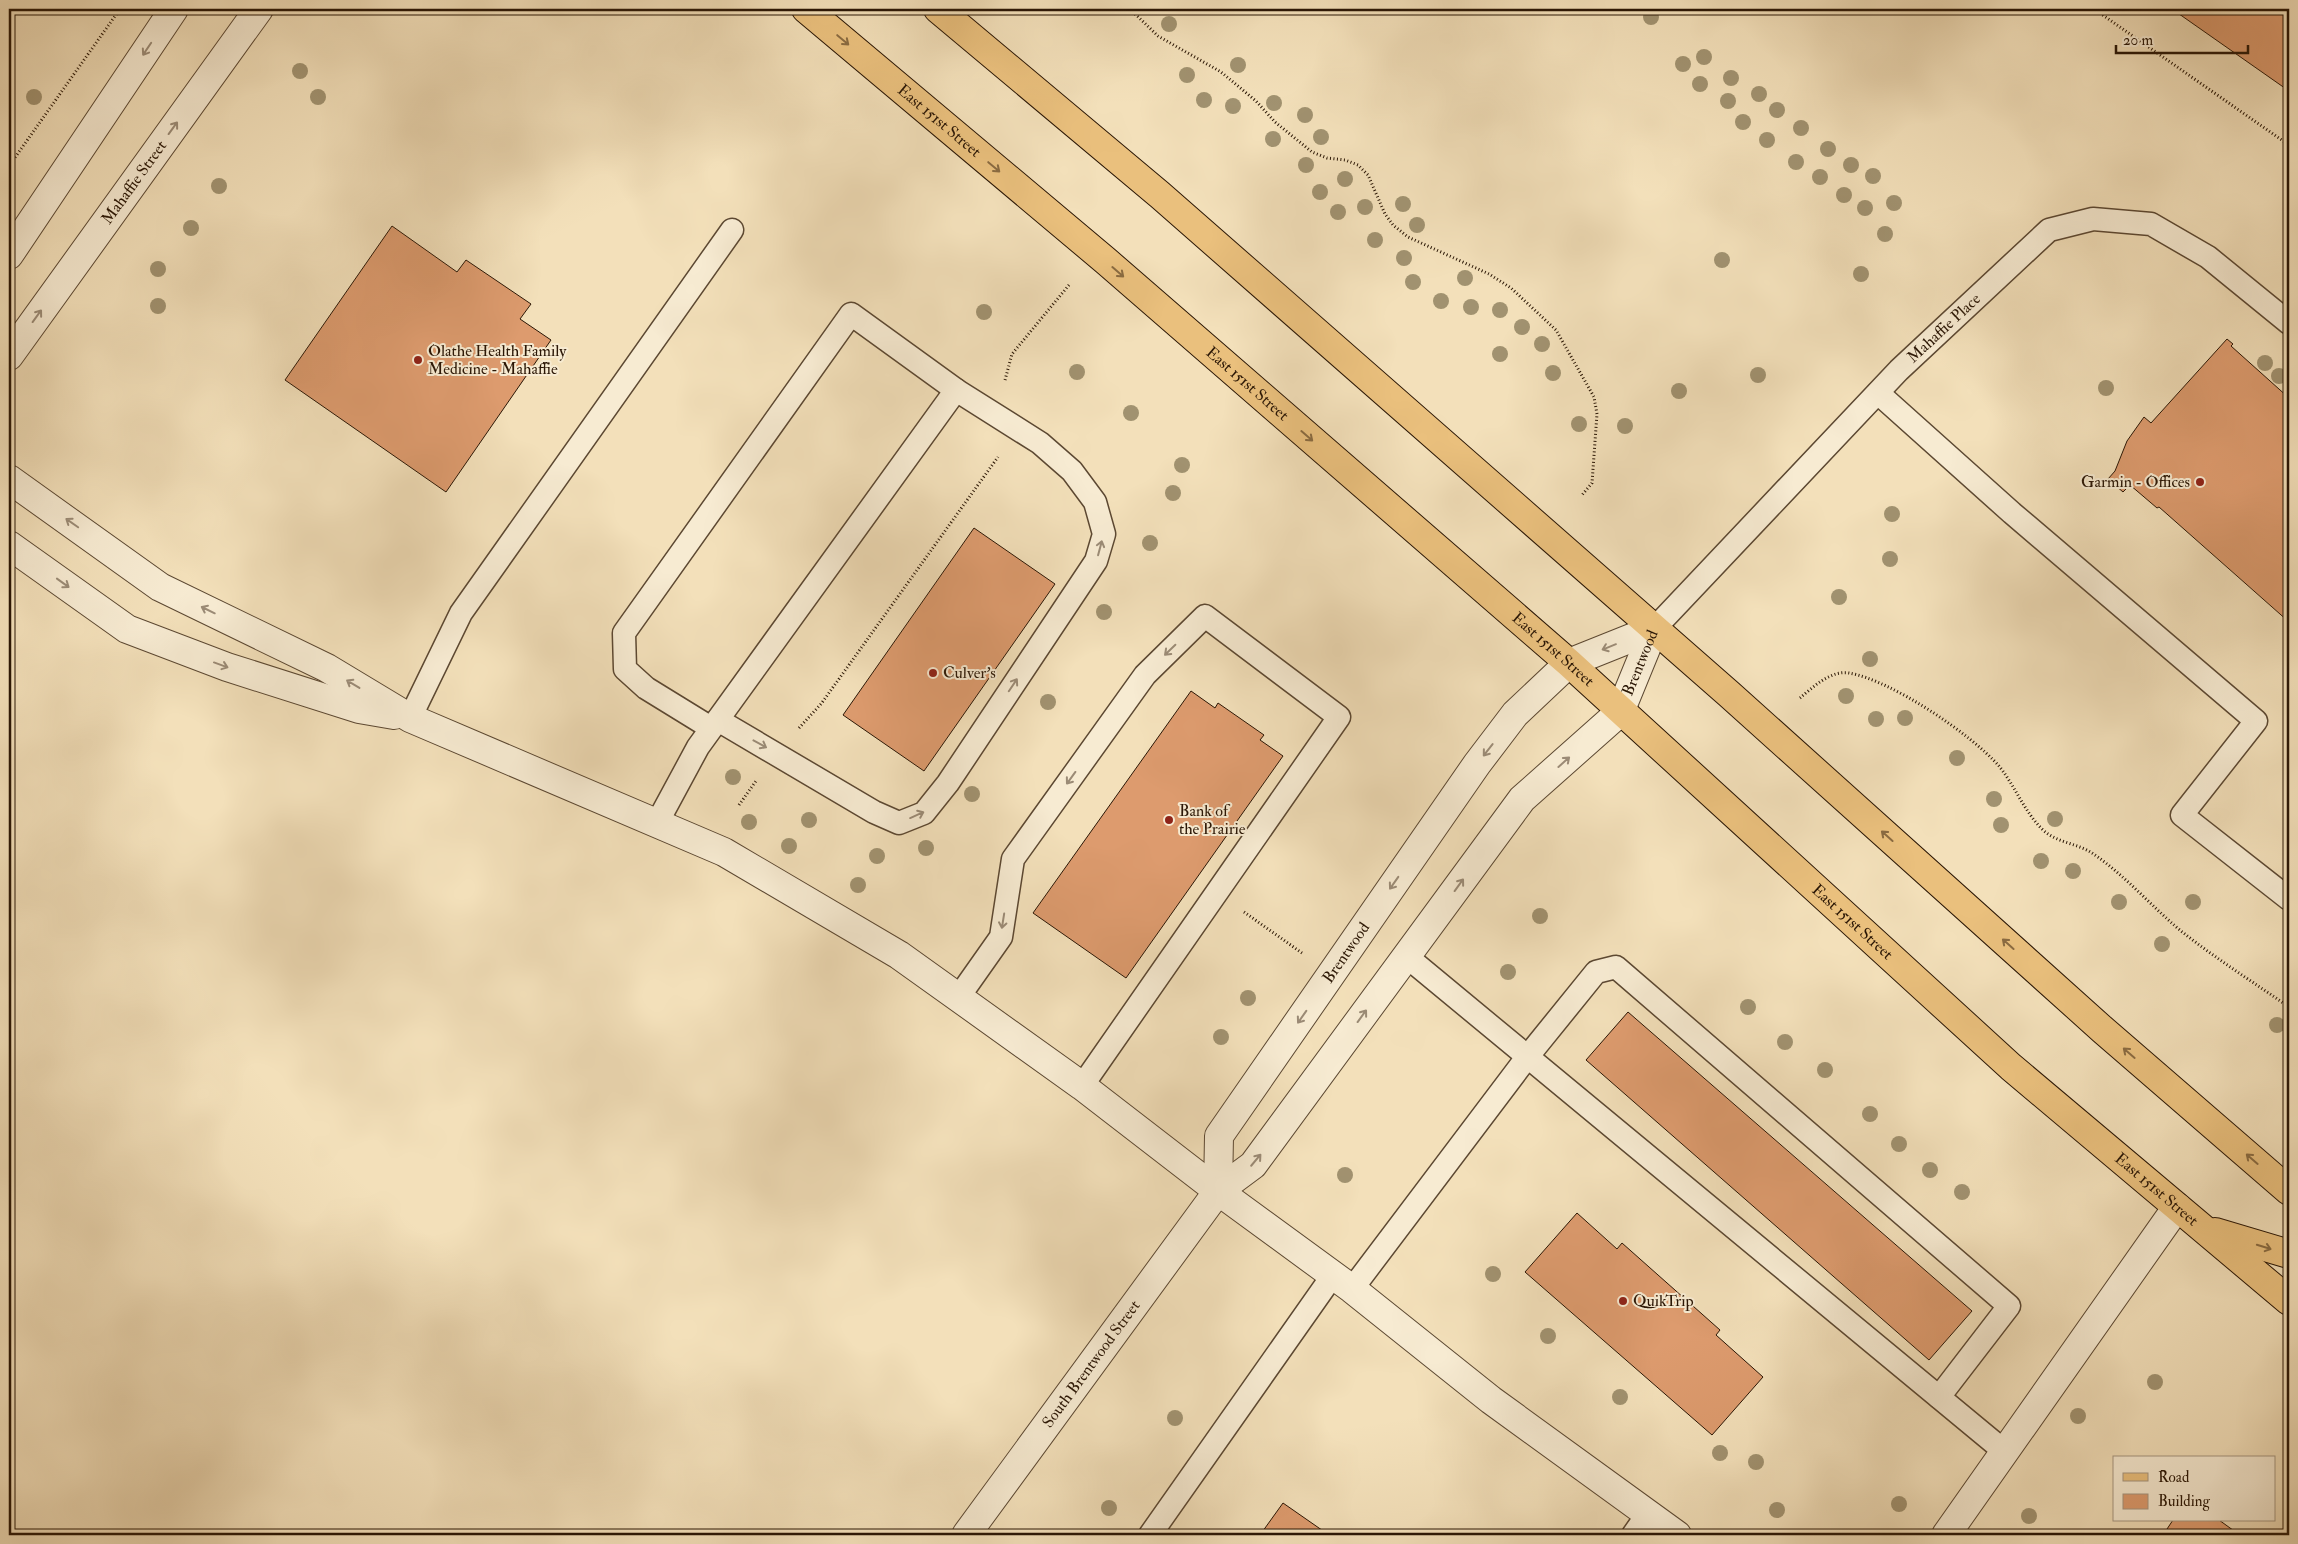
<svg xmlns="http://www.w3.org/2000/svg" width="2298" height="1544" font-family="'IM FELL Double Pica',serif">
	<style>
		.building { fill: #dd9b6e; stroke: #2a1605 }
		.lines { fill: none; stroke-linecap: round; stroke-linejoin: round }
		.service-casing { stroke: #5c4832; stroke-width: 25 }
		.minor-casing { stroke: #5c4832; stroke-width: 30 }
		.tertiary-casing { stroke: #5c4832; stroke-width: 30 }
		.primary-casing { stroke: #2a1605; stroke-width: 30 }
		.path { stroke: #2a1605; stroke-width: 3; stroke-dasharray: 1 2.5; stroke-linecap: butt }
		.service { stroke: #f7ebd2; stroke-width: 22 }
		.minor { stroke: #f7ebd2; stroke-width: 28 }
		.tertiary { stroke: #f7ebd2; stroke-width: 28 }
		.primary { stroke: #eac07d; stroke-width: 28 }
		.tree { fill: #a19270 }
		.oneway { stroke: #8a6b41 }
		.oneway2 { stroke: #9b8b76 }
		.poi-dot { fill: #8f2418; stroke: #f7ebd2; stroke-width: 2 }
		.labels { text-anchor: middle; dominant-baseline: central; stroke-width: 4; stroke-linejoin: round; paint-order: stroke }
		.street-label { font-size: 16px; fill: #2a1605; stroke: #f7ebd2 }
		.poi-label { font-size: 16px; fill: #2a1605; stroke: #f7ebd2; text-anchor: start }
	</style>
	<rect width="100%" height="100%" fill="#f3e0ba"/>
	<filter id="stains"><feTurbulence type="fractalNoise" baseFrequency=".004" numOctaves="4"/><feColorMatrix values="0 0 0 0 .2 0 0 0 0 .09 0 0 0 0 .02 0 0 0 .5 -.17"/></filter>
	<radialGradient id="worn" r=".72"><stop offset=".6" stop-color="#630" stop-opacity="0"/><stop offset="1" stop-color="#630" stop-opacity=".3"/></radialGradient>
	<g class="building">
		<polygon points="2172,9 2289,9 2289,91"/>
		<polygon points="392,226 457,272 466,260 531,304 520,319 551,340 446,492 285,380"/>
		<polygon points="2227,339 2233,344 2231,346 2289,398 2289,622 2159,507 2157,508 2130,485 2123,492 2108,479 2115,471 2127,441 2144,417 2151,423"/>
		<polygon points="974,528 1055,584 924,771 843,715"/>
		<polygon points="1191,691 1215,708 1218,703 1264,735 1260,740 1283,756 1126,978 1033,913"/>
		<polygon points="1628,1012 1972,1311 1929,1360 1586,1060"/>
		<polygon points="1577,1213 1617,1249 1622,1243 1720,1330 1716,1335 1763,1377 1712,1435 1525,1272"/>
		<polygon points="1283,1503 1329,1535 1260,1535"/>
		<polygon points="2173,1520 2219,1520 2237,1533 2236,1535 2163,1535"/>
	</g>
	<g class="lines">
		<g class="service-casing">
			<g id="service">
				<polyline points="1878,393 2012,513 2256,721 2182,815 2289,899"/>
				<path id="s1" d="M1654,629L1899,370L2049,230L2093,219L2151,224L2208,257L2289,323"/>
				<polyline points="410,718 461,613 732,230"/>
				<polyline points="711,728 646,688 625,669 624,633 851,314 956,390 1040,443 1072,471 1095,502 1104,534 1096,561 948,783 924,813 899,823 874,812 718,720"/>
				<polyline points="657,823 698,747 956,390"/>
				<polyline points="1406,956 2004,1451"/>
				<polyline points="958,998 1001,937 1013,859 1145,675 1205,616 1339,717 1082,1086"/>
				<polyline points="1352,1289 1528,1056 1596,972 1616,967 2009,1306 1939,1397"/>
				<polyline points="1150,1535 1333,1275"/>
				<polyline points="1633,1535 1647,1515"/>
			</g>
		</g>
		<g class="minor-casing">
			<g id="minor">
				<polyline points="9,479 160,587 327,668 410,718 724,852 899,955 1082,1086 1218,1191 1352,1289 1491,1400 1677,1535"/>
				<polyline points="9,545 127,629 227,667 359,709 394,715"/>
				<path id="s2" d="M1218,1191L1219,1136L1477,764L1515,714L1569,663L1654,629"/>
				<path id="s3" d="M1218,1191L1253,1165L1522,799L1620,712L1654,629"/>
				<polyline points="1946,1535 2177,1207"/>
			</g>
		</g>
		<g class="tertiary-casing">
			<g id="tertiary">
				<polyline points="9,255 174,9"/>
				<path id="s4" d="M9,356L259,9"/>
				<path id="s5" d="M966,1535L1218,1191"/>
			</g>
		</g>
		<g class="primary-casing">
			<g id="primary">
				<path id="s6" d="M806,9L1106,261L1569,663L2011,1067L2289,1301"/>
				<polyline points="938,9 1160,195 1729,694 2103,1030 2289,1191"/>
				<polyline points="2215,1232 2289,1254"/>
			</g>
		</g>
		<g class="path">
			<polyline points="1130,9 1158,36 1221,72 1256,101 1275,122 1312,152 1327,158 1345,160 1358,165 1368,175 1385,214 1393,225 1408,237 1489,274 1511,288 1556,330 1594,397 1597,414 1592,483 1582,495"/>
			<polyline points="2094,9 2289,145"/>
			<polyline points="9,166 120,9"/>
			<polyline points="1005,380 1012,354 1069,285"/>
			<path d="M1800,698C1813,687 1831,670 1849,673C1891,680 1971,734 1999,766C2015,786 2024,811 2042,829C2056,843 2077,843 2092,853C2125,875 2151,906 2181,931C2215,958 2253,982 2289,1007"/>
			<polyline points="799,728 821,704 998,457"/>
			<polyline points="739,805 756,781"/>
			<polyline points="1244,912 1302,953"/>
		</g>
		<use href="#service" class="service"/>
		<use href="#minor" class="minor"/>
		<use href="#tertiary" class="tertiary"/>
		<use href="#primary" class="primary"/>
	</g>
	<g class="tree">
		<circle cx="1651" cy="17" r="8"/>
		<circle cx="1169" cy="24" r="8"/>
		<circle cx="1704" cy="57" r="8"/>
		<circle cx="1683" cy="64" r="8"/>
		<circle cx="1238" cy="65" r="8"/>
		<circle cx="300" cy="71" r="8"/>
		<circle cx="1187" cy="75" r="8"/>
		<circle cx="1731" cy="78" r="8"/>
		<circle cx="1700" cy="84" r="8"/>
		<circle cx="1759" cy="94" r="8"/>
		<circle cx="34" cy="97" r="8"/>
		<circle cx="318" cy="97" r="8"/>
		<circle cx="1204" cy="100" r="8"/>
		<circle cx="1728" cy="101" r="8"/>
		<circle cx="1274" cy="103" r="8"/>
		<circle cx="1233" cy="106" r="8"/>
		<circle cx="1777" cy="110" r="8"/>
		<circle cx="1305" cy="115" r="8"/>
		<circle cx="1743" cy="122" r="8"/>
		<circle cx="1801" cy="128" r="8"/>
		<circle cx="1321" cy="137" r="8"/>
		<circle cx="1273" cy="139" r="8"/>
		<circle cx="1767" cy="140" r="8"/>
		<circle cx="1828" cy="149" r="8"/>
		<circle cx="1796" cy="162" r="8"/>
		<circle cx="1306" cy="165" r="8"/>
		<circle cx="1851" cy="165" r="8"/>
		<circle cx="1873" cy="176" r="8"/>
		<circle cx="1820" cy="177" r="8"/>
		<circle cx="1345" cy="179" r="8"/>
		<circle cx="219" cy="186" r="8"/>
		<circle cx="1320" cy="192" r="8"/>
		<circle cx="1844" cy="195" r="8"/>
		<circle cx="1894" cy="203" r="8"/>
		<circle cx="1403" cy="204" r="8"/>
		<circle cx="1365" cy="207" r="8"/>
		<circle cx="1865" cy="208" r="8"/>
		<circle cx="1338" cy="212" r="8"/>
		<circle cx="1417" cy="225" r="8"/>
		<circle cx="191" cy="228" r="8"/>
		<circle cx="1885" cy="234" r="8"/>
		<circle cx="1375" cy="240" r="8"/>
		<circle cx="1404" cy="258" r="8"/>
		<circle cx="1722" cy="260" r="8"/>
		<circle cx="158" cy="269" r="8"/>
		<circle cx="1861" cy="274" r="8"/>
		<circle cx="1465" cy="278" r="8"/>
		<circle cx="1413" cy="282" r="8"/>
		<circle cx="1441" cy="301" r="8"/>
		<circle cx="158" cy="306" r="8"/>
		<circle cx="1471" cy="307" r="8"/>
		<circle cx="1500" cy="310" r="8"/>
		<circle cx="984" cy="312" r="8"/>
		<circle cx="1522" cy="327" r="8"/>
		<circle cx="1542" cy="344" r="8"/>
		<circle cx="1500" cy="354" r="8"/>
		<circle cx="2265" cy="363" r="8"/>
		<circle cx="1077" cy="372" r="8"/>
		<circle cx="1553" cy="373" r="8"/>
		<circle cx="1758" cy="375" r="8"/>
		<circle cx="2279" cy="376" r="8"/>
		<circle cx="2106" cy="388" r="8"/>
		<circle cx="1679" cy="391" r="8"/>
		<circle cx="1131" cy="413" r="8"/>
		<circle cx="1579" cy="424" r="8"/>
		<circle cx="1625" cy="426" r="8"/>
		<circle cx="1182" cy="465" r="8"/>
		<circle cx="1173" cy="493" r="8"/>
		<circle cx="1892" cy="514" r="8"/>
		<circle cx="1150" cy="543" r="8"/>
		<circle cx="1890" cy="559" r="8"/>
		<circle cx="1839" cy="597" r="8"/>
		<circle cx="1104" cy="612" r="8"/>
		<circle cx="1870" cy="659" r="8"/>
		<circle cx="1846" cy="696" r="8"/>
		<circle cx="1048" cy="702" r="8"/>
		<circle cx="1905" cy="718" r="8"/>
		<circle cx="1876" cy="719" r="8"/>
		<circle cx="1957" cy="758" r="8"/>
		<circle cx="733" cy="777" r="8"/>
		<circle cx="972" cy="794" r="8"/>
		<circle cx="1994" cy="799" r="8"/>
		<circle cx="2055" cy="819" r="8"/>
		<circle cx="809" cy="820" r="8"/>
		<circle cx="749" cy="822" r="8"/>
		<circle cx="2001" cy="825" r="8"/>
		<circle cx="789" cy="846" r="8"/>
		<circle cx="926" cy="848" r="8"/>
		<circle cx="877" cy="856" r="8"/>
		<circle cx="2041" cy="861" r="8"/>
		<circle cx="2073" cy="871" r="8"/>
		<circle cx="858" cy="885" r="8"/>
		<circle cx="2119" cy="902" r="8"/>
		<circle cx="2193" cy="902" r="8"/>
		<circle cx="1540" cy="916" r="8"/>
		<circle cx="2162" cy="944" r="8"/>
		<circle cx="1508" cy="972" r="8"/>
		<circle cx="1248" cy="998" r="8"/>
		<circle cx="1748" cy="1007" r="8"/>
		<circle cx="2277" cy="1025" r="8"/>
		<circle cx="1221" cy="1037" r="8"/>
		<circle cx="1785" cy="1042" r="8"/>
		<circle cx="1825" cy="1070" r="8"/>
		<circle cx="1870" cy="1114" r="8"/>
		<circle cx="1899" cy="1144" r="8"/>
		<circle cx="1930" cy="1170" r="8"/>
		<circle cx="1345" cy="1175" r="8"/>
		<circle cx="1962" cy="1192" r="8"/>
		<circle cx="1493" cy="1274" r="8"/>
		<circle cx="1548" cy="1336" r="8"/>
		<circle cx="2155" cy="1382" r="8"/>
		<circle cx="1620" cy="1397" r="8"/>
		<circle cx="2078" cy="1416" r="8"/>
		<circle cx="1175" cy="1418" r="8"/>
		<circle cx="1720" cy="1453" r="8"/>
		<circle cx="1756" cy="1462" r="8"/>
		<circle cx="1899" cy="1504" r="8"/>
		<circle cx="1109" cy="1508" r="8"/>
		<circle cx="1777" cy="1510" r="8"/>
		<circle cx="2029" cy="1516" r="8"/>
	</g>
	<defs><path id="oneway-shaft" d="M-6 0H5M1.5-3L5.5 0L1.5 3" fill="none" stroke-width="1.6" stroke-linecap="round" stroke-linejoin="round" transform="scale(1.25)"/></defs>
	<g class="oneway">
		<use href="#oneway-shaft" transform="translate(843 40) rotate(40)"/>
		<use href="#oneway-shaft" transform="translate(994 167) rotate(40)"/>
		<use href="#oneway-shaft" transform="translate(1118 272) rotate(41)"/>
		<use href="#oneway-shaft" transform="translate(1307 436) rotate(41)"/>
		<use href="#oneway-shaft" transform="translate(1887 836) rotate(-138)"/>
		<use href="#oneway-shaft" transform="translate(2008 944) rotate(-138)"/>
		<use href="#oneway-shaft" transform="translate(2129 1053) rotate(-139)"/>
		<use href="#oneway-shaft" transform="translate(2252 1159) rotate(-139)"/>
		<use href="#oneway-shaft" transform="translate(2264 1247) rotate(17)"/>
	</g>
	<g class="oneway2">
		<use href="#oneway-shaft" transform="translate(147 49) rotate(124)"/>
		<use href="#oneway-shaft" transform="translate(173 128) rotate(-54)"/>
		<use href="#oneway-shaft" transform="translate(37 316) rotate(-54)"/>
		<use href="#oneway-shaft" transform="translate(72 523) rotate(-145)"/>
		<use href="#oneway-shaft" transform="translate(1100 548) rotate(-75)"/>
		<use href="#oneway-shaft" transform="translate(63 583) rotate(36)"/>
		<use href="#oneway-shaft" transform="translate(208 610) rotate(-154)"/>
		<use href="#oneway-shaft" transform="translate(1609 647) rotate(158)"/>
		<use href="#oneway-shaft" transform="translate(1170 650) rotate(136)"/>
		<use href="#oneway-shaft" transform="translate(221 665) rotate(20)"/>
		<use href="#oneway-shaft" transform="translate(353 684) rotate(-149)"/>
		<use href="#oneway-shaft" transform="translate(1013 685) rotate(-56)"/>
		<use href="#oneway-shaft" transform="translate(760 744) rotate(29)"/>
		<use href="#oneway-shaft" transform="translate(1488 750) rotate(128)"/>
		<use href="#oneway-shaft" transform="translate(1564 762) rotate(-42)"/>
		<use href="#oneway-shaft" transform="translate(1071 778) rotate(126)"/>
		<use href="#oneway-shaft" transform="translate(917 815) rotate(-24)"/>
		<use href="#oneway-shaft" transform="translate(1394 883) rotate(125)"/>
		<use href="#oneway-shaft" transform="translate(1459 885) rotate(-54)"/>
		<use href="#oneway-shaft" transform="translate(1003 921) rotate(99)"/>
		<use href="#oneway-shaft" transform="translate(1362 1016) rotate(-54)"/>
		<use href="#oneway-shaft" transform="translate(1302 1017) rotate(125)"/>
		<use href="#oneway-shaft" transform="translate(1256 1160) rotate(-50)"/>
	</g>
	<g class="poi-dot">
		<circle cx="418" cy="360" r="5"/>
		<circle cx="2200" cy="482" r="5"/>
		<circle cx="933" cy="673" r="5"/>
		<circle cx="1169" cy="820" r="5"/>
		<circle cx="1623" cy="1301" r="5"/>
	</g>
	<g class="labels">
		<g class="street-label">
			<text stroke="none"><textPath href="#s6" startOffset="174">East 151st Street</textPath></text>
			<text stroke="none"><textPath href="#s4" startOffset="214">Mahaffie Street</textPath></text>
			<text stroke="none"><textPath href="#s1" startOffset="418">Mahaffie Place</textPath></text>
			<text stroke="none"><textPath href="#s6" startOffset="579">East 151st Street</textPath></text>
			<text stroke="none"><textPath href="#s6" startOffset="984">East 151st Street</textPath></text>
			<text stroke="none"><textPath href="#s3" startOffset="682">Brentwood</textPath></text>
			<text stroke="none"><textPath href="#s6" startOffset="1389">East 151st Street</textPath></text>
			<text stroke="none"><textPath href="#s2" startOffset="278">Brentwood</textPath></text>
			<text stroke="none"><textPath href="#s6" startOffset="1794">East 151st Street</textPath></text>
			<text stroke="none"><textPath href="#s5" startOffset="212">South Brentwood Street</textPath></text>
		</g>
		<g class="poi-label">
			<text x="428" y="351">Olathe Health Family<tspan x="428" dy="18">Medicine - Mahaffie</tspan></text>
			<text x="2190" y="482" text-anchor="end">Garmin - Offices</text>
			<text x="943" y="673">Culver's</text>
			<text x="1179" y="811">Bank of<tspan x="1179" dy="18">the Prairie</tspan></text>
			<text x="1633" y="1301">QuikTrip</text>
		</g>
	</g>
	<rect width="2298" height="1544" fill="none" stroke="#f3e0ba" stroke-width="30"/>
	<rect x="10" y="10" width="2278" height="1524" fill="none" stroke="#2a1605" stroke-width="2.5"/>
	<rect x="15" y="15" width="2268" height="1514" fill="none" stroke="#2a1605"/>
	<rect x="2113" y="1456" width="162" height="65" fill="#f7ebd2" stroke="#a59680"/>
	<rect x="2123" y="1473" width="25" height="8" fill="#eac07d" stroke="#a59680"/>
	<text x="2158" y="1482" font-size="15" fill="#2a1605">Road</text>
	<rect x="2123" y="1494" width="25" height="15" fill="#dd9b6e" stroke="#a59680"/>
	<text x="2158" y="1506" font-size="15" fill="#2a1605">Building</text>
	<path d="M2116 45v8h132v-8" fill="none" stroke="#2a1605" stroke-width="2.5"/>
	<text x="2123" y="45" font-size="15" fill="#2a1605" stroke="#f7ebd2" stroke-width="4" paint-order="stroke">20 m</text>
	<rect width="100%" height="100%" filter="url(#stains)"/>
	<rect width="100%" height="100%" fill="url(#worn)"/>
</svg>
